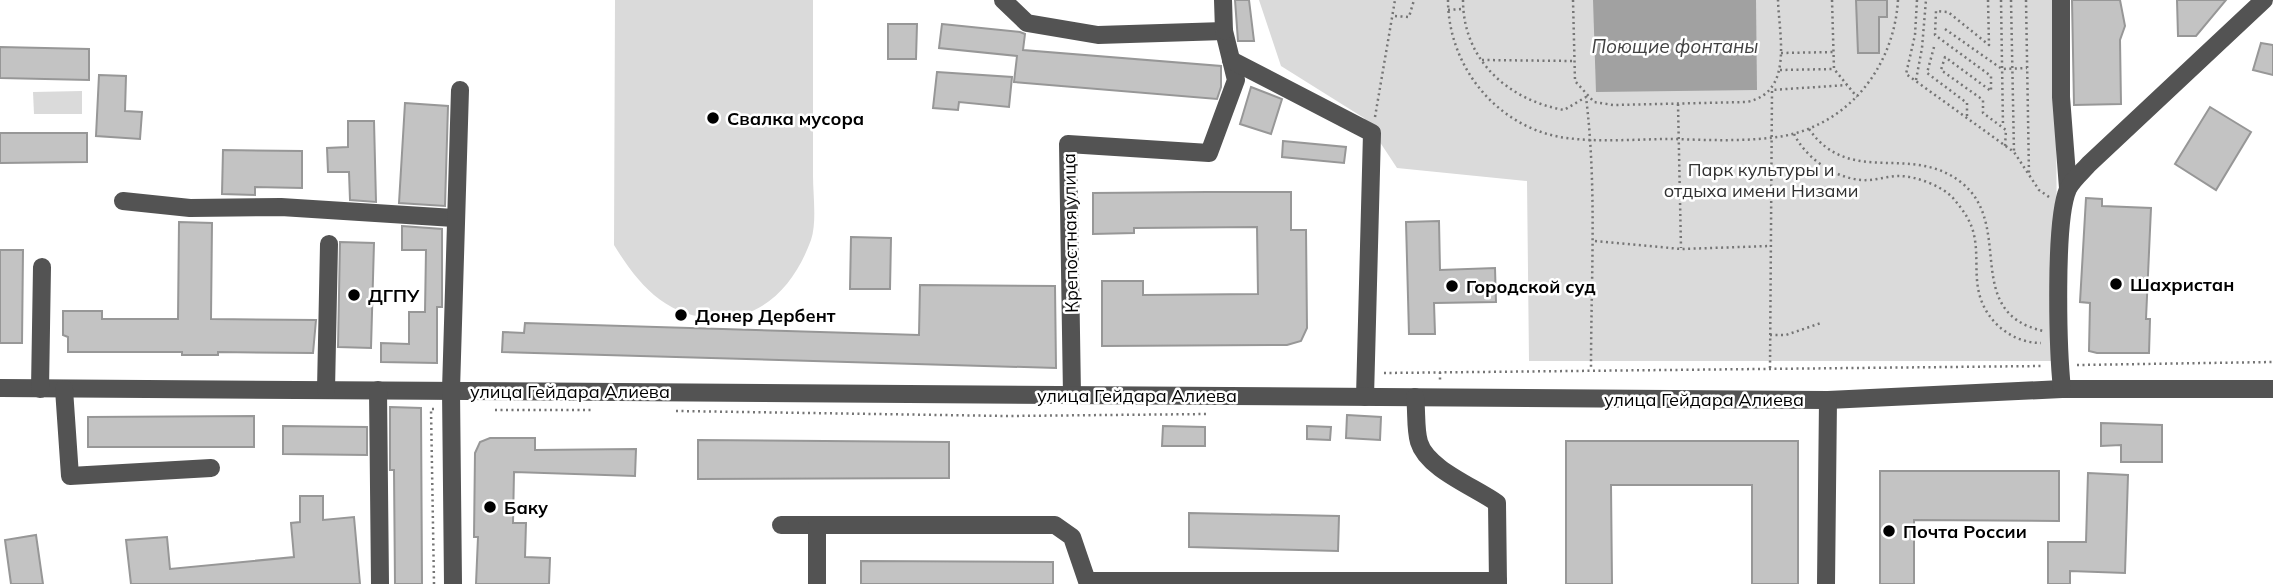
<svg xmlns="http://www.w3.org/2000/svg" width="2273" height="584" font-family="Mulish,sans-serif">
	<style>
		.green { fill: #dadada }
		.water { fill: #a1a1a1 }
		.building { fill: #c3c3c3; stroke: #979797; stroke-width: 2 }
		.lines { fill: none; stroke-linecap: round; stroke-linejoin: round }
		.path { stroke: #757575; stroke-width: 2.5; stroke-dasharray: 2 3.5; stroke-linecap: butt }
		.minor { stroke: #535353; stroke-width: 18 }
		.poi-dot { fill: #000; stroke: #fff; stroke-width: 2.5 }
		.labels { text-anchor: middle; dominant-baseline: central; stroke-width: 5; stroke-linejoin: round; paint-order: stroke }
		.poi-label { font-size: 18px; font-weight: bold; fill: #000; stroke: #fff; text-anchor: start }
		.park-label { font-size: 18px; fill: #313131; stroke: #fff }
		.street-label { font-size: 18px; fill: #000; stroke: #fff }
		.water-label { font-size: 19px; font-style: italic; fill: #424242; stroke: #fff }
	</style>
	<rect width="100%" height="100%" fill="#fff"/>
	<g class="green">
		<path d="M615,0H813C813,59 813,117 813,176C813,195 817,222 811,240C796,281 768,316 721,318C669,320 639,286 614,245Z"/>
		<polygon points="1259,0 2055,0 2058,361 1529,361 1527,181 1397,168 1364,118 1281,66"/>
		<polygon points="82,91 82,114 34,114 33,92"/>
	</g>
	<polygon class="water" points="1593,0 1756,0 1757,90 1596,92"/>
	<g class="building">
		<polygon points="1235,0 1249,0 1254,41 1238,41"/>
		<polygon points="1856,0 1887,0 1887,17 1879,17 1879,53 1858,53"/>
		<polygon points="2072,0 2120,0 2125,26 2120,40 2121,104 2074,105"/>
		<polygon points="2177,0 2226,0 2196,36 2178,36"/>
		<polygon points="888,24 917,24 916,59 888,59"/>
		<polygon points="942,24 1020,32 1025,34 1023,50 1221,66 1221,87 1217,99 1014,82 1017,56 939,48"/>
		<polygon points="2261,43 2273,45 2273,75 2253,70"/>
		<polygon points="0,47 89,49 89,80 0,78"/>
		<polygon points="937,72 1012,77 1009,107 959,102 958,110 933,108"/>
		<polygon points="99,75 126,76 125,111 142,112 140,139 96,136"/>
		<polygon points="1251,87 1282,99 1271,134 1240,124"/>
		<polygon points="405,103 448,106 445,206 399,203"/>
		<polygon points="2210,107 2251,132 2216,190 2175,164"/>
		<polygon points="348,121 374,121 376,202 350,200 349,172 328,172 327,148 348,147"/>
		<polygon points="0,133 87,133 87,162 0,163"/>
		<polygon points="1283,141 1346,147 1344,163 1282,157"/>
		<polygon points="223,150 302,151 302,188 255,187 255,195 222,194"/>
		<polygon points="1207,192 1291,192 1291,230 1306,230 1307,328 1301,341 1287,345 1102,346 1102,281 1143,281 1143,295 1258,294 1257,227 1134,228 1134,233 1093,234 1093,193"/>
		<polygon points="2086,198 2102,199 2102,206 2151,208 2146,319 2150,319 2149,353 2097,353 2089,351 2090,303 2080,302"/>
		<polygon points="1439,221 1440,270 1495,268 1496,302 1434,303 1435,334 1409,334 1406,222"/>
		<polygon points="179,222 212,223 211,319 316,320 313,353 218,352 218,355 182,355 182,352 68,352 68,337 63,335 63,311 102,311 102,319 178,319"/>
		<polygon points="402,226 442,229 442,307 437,307 437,363 381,362 381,343 409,344 409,312 425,312 426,250 402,250"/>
		<polygon points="851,237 891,238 890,289 850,289"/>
		<polygon points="340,242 374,243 371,348 338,347"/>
		<polygon points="0,250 23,250 22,343 0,343"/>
		<polygon points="920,285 1055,286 1056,368 502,352 503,332 524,333 525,323 919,335"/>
		<polygon points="390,407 421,408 422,584 395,584 394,470 390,470"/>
		<polygon points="1347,415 1381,417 1380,440 1346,438"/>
		<polygon points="254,416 254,447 88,447 88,417"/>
		<polygon points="2101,423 2162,425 2162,462 2121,462 2121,445 2101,446"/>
		<polygon points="283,426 367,427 367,455 283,454"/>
		<polygon points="1163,426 1205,427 1205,446 1162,446"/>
		<polygon points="1307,426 1331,427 1330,440 1307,439"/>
		<polygon points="490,438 535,438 535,450 636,449 635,476 514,472 513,523 526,523 525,557 550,558 549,584 476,584 478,537 474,537 475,453 480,442"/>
		<polygon points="698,440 949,442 949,478 698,479"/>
		<polygon points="1566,441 1798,441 1798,584 1752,584 1752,485 1611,485 1612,584 1566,584"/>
		<polygon points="1880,471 2059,471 2059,521 1914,520 1914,584 1880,584"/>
		<polygon points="2088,473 2128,475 2125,573 2070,571 2070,584 2048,584 2048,542 2086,542"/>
		<polygon points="300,496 323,496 323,520 354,517 360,584 131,584 126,540 167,537 170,569 294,557 291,523 300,522"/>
		<polygon points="1189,513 1339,516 1338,551 1189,547"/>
		<polygon points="36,535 43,584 11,584 5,540"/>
		<polygon points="861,561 1053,562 1053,584 861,584"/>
	</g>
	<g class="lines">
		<g class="path">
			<path d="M1448,0C1448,65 1495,125 1560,137C1596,143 1635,139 1672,139C1708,140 1748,142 1784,136C1850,123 1894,66 1898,0"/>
			<path d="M1463,0C1463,60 1508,100 1564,110L1586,97C1597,187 1591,278 1591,369"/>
			<path d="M1573,0L1575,81L1594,102L1613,105L1747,102C1794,92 1779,36 1778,0"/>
			<polyline points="1832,0 1834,69 1857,97"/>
			<polyline points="1917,0 1915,35 1906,74 2014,152 2039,190 2049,197"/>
			<polyline points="1988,0 1989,45 1948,12 1936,11 1935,35 1991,76 1991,91 1945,57 1941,70 1983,100 1983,113 2006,130 2005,146"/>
			<polyline points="2001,0 2003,126"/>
			<polyline points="2011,0 2014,152"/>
			<polyline points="2026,0 2029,175"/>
			<polyline points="1448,10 1462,9"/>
			<polyline points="1395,16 1409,17 1414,0"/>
			<polyline points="1945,29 2002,69 2027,68"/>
			<polyline points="1934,47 1927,73 1967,103 1967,118"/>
			<polyline points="1781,53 1834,52"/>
			<polyline points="1482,60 1573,61"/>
			<polyline points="1780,70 1833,69"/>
			<polyline points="1916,80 1922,48 1926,0"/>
			<polyline points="1678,104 1681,248"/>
			<polyline points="1375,117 1395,0"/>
			<path d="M1809,129C1850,188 1911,142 1962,183C2015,226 1961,312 2043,331"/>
			<path d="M1794,134C1806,158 1834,178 1862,180C1874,181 1887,176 1899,176C1916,176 1942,186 1953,198C1962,209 1971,220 1974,235C1978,252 1975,271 1978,288C1983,319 2010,343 2041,343"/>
			<polyline points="1595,241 1681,249 1770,246"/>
			<polyline points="1770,335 1786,335 1821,323"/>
			<polyline points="2077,365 2273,362"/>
			<polyline points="1770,368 1772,90 1847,85"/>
			<polyline points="1440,372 1440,381"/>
			<polyline points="1384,373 2042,366"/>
			<polyline points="495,410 593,410"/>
			<polyline points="676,411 1007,416 1209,414"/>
			<polyline points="434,584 431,409 435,409"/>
		</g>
		<g class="minor">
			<polyline points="1003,0 1027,23 1098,35 1224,31 1236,80 1209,153 1068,144 1072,395"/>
			<polyline points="1223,0 1224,31"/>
			<polyline points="2061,0 2061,97 2068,188"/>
			<polyline points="1231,60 1372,133 1365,397"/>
			<polyline points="123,201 190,208 281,207 454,218"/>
			<polyline points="0,388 1828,400 2062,389 2273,389"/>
			<polyline points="40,389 42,267"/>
			<polyline points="64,389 70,476 211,468"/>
			<path d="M2062,389C2058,351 2054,221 2068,189C2072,180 2083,171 2089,164L2264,0"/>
			<polyline points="326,390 329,244"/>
			<polyline points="378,390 380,584"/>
			<path d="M1415,397C1417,411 1415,428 1419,442C1427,469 1475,487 1497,503L1498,584"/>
			<polyline points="781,525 1055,525 1072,537 1087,581 1498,581"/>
			<polyline points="453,584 451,390 460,90"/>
			<polyline points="817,584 817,525"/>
			<polyline points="1826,584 1828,400"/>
		</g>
	</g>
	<g class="poi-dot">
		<circle cx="713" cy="118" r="7"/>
		<circle cx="2116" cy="284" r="7"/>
		<circle cx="1452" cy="286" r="7"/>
		<circle cx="354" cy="295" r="7"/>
		<circle cx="681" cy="315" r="7"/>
		<circle cx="490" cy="507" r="7"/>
		<circle cx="1889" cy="531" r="7"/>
	</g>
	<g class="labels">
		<g class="poi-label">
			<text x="727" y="118">Свалка мусора</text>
			<text x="2130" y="284">Шахристан</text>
			<text x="1466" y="286">Городской суд</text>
			<text x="368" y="295">ДГПУ</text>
			<text x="695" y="315">Донер Дербент</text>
			<text x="504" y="507">Баку</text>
			<text x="1903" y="531">Почта России</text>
		</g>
		<g class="park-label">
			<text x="1761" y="169">Парк культуры и<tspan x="1761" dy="21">отдыха имени Низами</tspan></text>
		</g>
		<g class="street-label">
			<text transform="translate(1070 233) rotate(-91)">Крепостная улица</text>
			<text x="570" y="391">улица Гейдара Алиева</text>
			<text x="1137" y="395">улица Гейдара Алиева</text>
			<text x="1704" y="399">улица Гейдара Алиева</text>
		</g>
		<g class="water-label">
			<text x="1675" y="46">Поющие фонтаны</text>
		</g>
	</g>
</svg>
